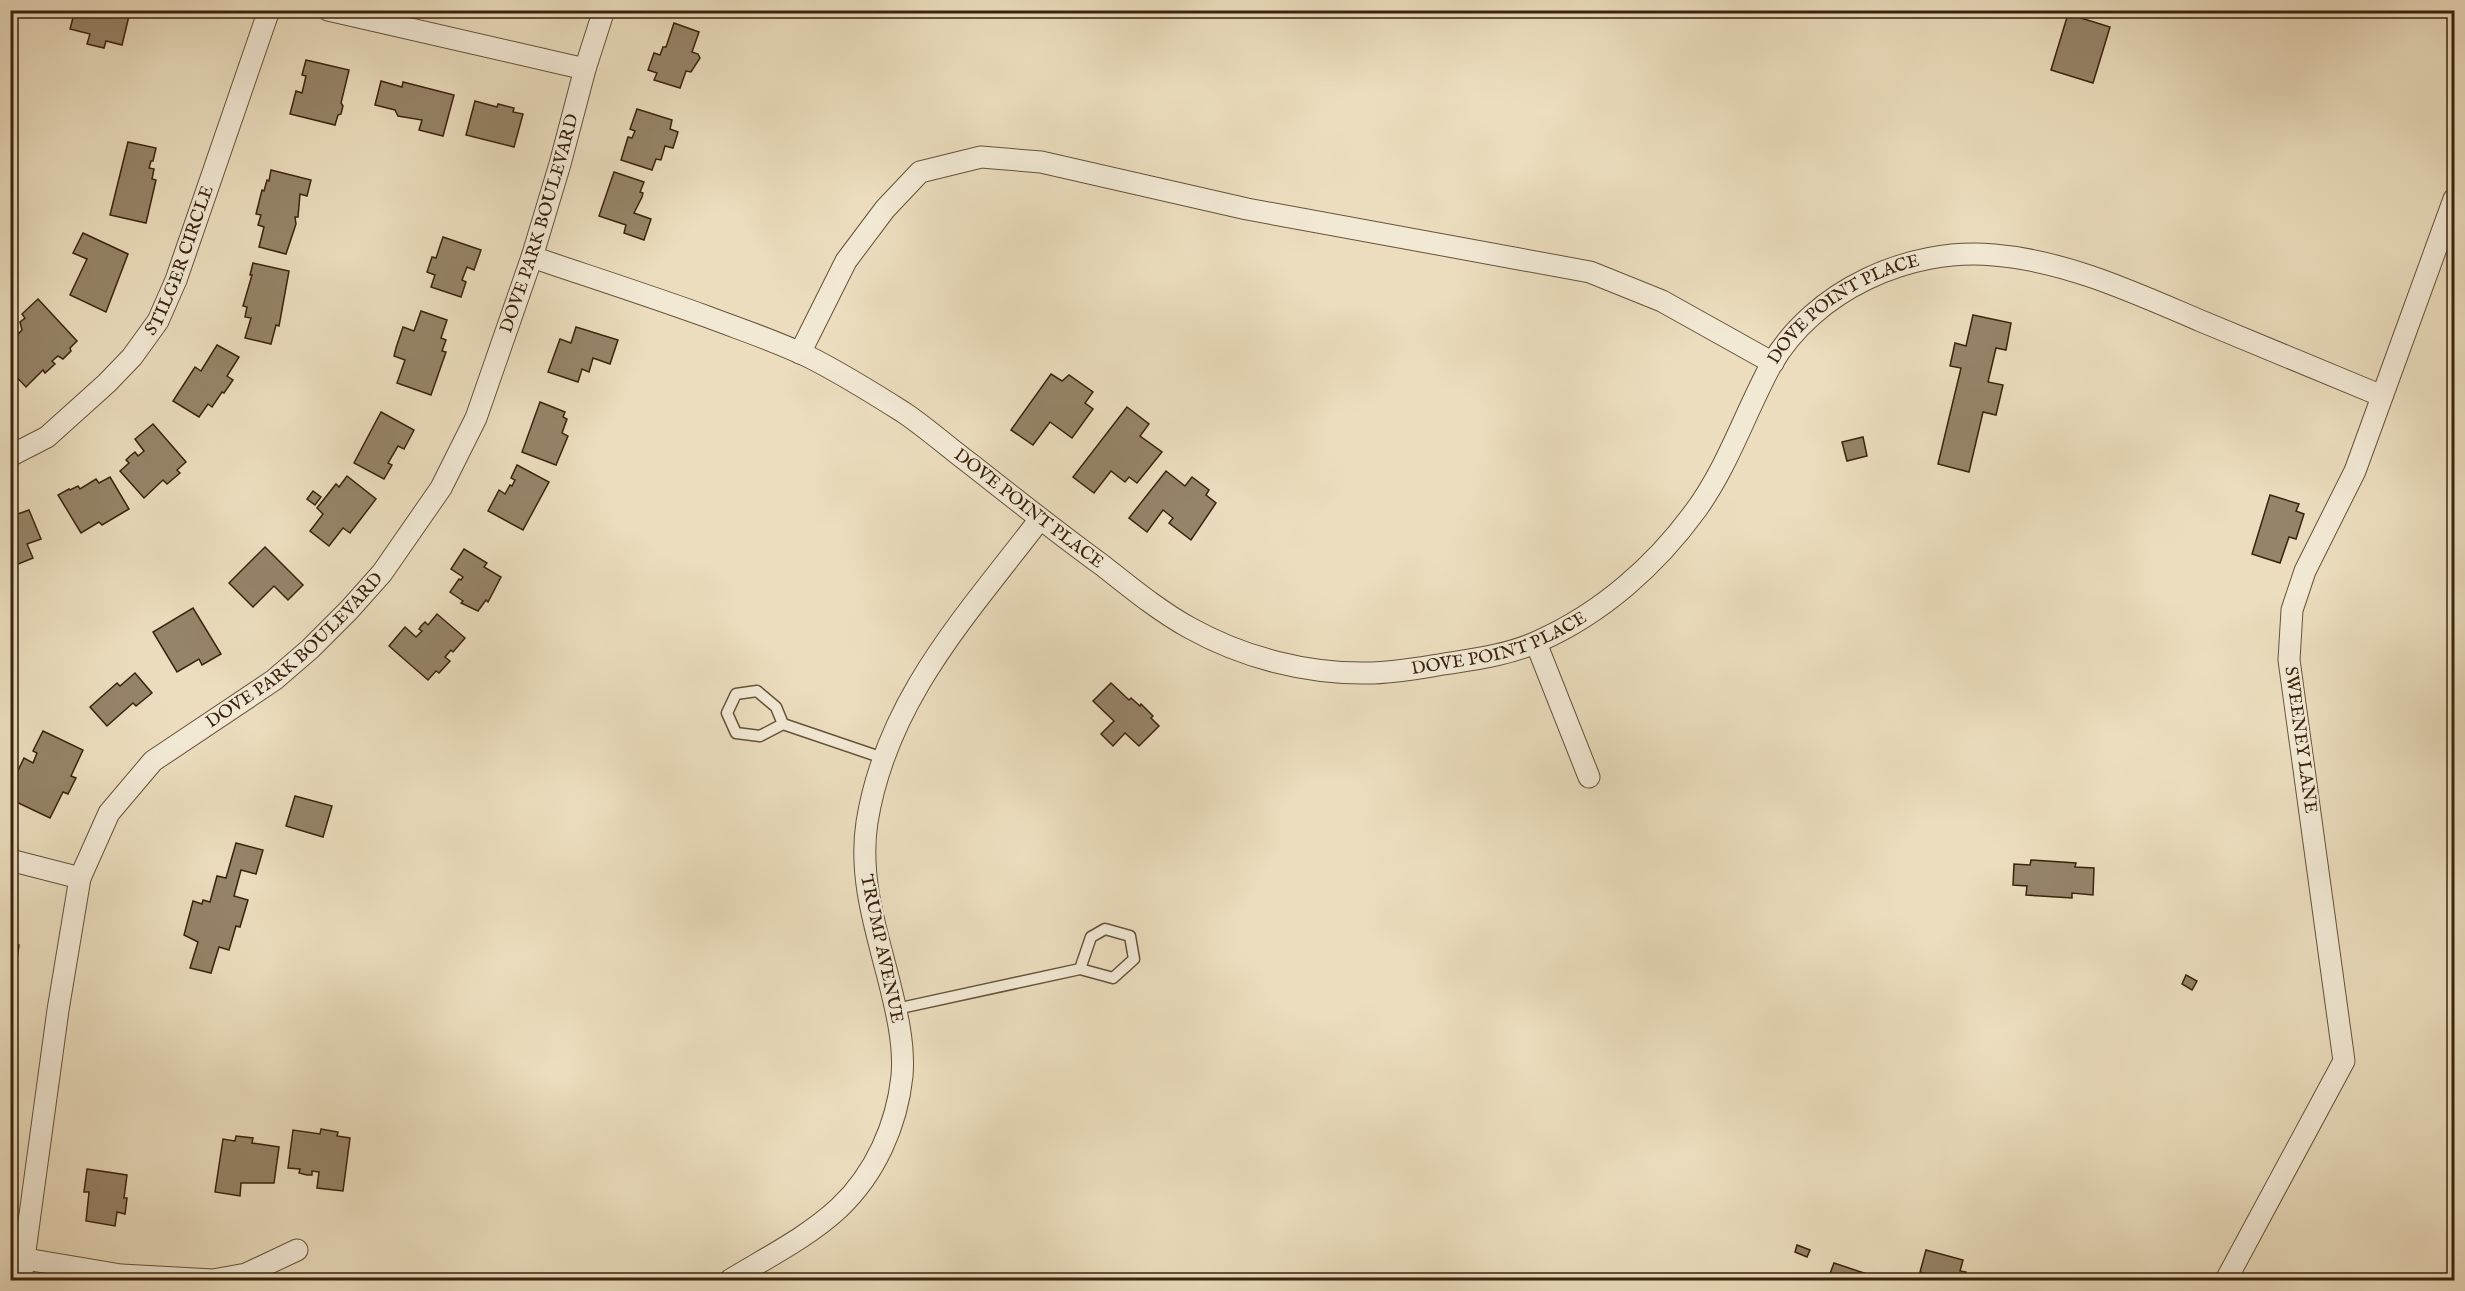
<svg xmlns="http://www.w3.org/2000/svg" width="2465" height="1291" font-family="'IM FELL English',serif">
	<style>
		.building { fill: #968469; stroke: #39230c; stroke-width: 1.5 }
		.lines { fill: none; stroke-linecap: round; stroke-linejoin: round }
		.service-casing { stroke: #665238; stroke-width: 13 }
		.minor-casing { stroke: #665238; stroke-width: 23 }
		.service { stroke: #f2e9d5; stroke-width: 10 }
		.minor { stroke: #f2e9d5; stroke-width: 21 }
		.labels { text-anchor: middle; dominant-baseline: central; stroke-width: 4.5; stroke-linejoin: round; paint-order: stroke }
		.street-label { font-size: 18px; fill: #39230c; stroke: #f2e9d5 }
	</style>
	<rect width="100%" height="100%" fill="#ebddbe"/>
	<filter id="stains"><feTurbulence type="fractalNoise" baseFrequency=".00333" numOctaves="4"/><feColorMatrix values="0 0 0 0 .2 0 0 0 0 .09 0 0 0 0 .02 0 0 0 .5 -.17"/></filter>
	<radialGradient id="worn" r=".72"><stop offset=".6" stop-color="#630" stop-opacity="0"/><stop offset="1" stop-color="#630" stop-opacity=".3"/></radialGradient>
	<g class="building">
		<polygon points="108,10 129,16 122,45 106,41 104,48 87,44 90,34 70,29 75,10"/>
		<polygon points="2068,14 2110,27 2093,83 2051,70"/>
		<polygon points="674,23 699,32 692,52 698,54 700,58 691,72 686,71 680,88 654,80 657,73 648,70 654,53 660,55 663,47 666,47"/>
		<polygon points="306,60 349,70 341,103 343,106 341,114 338,115 335,125 290,114 296,91 302,93 306,76 302,75"/>
		<polygon points="381,81 402,87 403,82 454,95 443,136 419,130 422,120 398,116 395,110 375,105"/>
		<polygon points="475,101 497,107 498,104 514,108 513,112 523,114 514,147 466,135"/>
		<polygon points="637,109 672,120 670,129 678,132 673,148 665,146 661,160 656,159 652,170 621,160 628,137 632,138 635,131 630,129"/>
		<polygon points="128,142 156,148 153,161 151,161 149,168 154,169 152,179 156,180 146,223 110,215"/>
		<polygon points="271,170 311,180 307,196 300,194 298,217 295,217 296,224 286,254 259,247 264,227 258,225 261,215 256,214 262,190 264,191 267,180 269,181"/>
		<polygon points="614,172 644,182 640,192 643,193 642,197 634,213 651,219 644,240 624,233 626,225 599,216"/>
		<polygon points="83,233 128,254 106,312 70,295 87,259 73,253"/>
		<polygon points="443,237 481,250 474,270 467,267 462,280 466,282 461,297 431,287 435,275 427,272 432,257 436,258"/>
		<polygon points="253,263 289,271 279,326 276,325 271,344 245,338 251,318 245,317 247,307 243,306 252,275 250,275"/>
		<polygon points="38,299 77,341 70,348 71,351 63,359 58,356 52,361 55,364 45,373 43,370 26,387 10,370 10,336 14,338 22,330 20,322 25,318 22,314"/>
		<polygon points="421,311 447,320 441,338 446,340 442,351 446,352 431,395 397,383 405,360 394,356 396,348 403,327 414,331"/>
		<polygon points="1973,315 2011,323 2006,350 1996,348 1988,382 2003,385 1996,415 1983,412 1969,472 1938,464 1961,368 1950,366 1955,343 1966,346"/>
		<polygon points="576,327 618,340 610,364 593,358 589,372 582,369 578,382 548,372 560,339 571,343"/>
		<polygon points="217,345 239,357 227,376 233,380 224,393 222,392 212,407 208,404 199,417 173,401 195,367 201,371"/>
		<polygon points="1051,374 1062,381 1069,375 1093,392 1085,403 1093,409 1072,438 1050,422 1033,445 1011,430"/>
		<polygon points="540,402 565,412 563,417 567,419 562,433 568,436 556,465 522,452"/>
		<polygon points="1127,407 1149,424 1140,436 1162,452 1137,483 1129,477 1125,482 1111,471 1094,493 1073,477"/>
		<polygon points="381,412 414,430 404,449 398,446 388,463 392,465 384,479 354,463"/>
		<polygon points="153,424 186,462 177,470 180,473 167,484 163,480 144,498 120,471 129,463 126,460 130,456 135,452 138,456 144,451 135,439"/>
		<polygon points="1863,437 1867,456 1847,461 1842,442"/>
		<polygon points="517,465 549,482 523,530 488,511 499,490 505,494 510,485 512,486 515,480 511,478"/>
		<polygon points="1166,471 1185,486 1192,477 1209,490 1206,495 1216,503 1191,540 1169,523 1173,518 1163,510 1147,532 1129,518"/>
		<polygon points="347,476 376,499 350,533 343,528 329,546 310,531 323,514 317,508 336,484 339,487"/>
		<polygon points="110,477 129,509 102,525 99,522 81,533 58,495 69,489 70,490 78,486 80,489 96,479 99,483"/>
		<polygon points="313,491 321,497 315,505 307,499"/>
		<polygon points="2270,495 2299,504 2296,511 2304,514 2296,539 2289,537 2280,563 2252,554"/>
		<polygon points="29,510 41,539 27,544 33,558 11,567 10,521 16,518 15,515"/>
		<polygon points="265,547 303,585 288,600 274,586 253,607 229,583"/>
		<polygon points="464,549 487,563 484,567 501,577 488,602 486,600 478,611 461,603 463,601 450,592 459,579 461,580 463,577 451,569"/>
		<polygon points="193,608 221,654 202,665 199,659 177,672 153,632"/>
		<polygon points="437,614 465,638 453,652 451,650 445,657 450,661 439,673 436,671 428,680 389,646 405,627 416,637 422,631 419,629 421,626 425,622 428,625"/>
		<polygon points="135,673 152,693 136,706 133,703 107,726 90,707 117,683 120,686"/>
		<polygon points="1111,683 1129,700 1131,698 1140,706 1141,704 1153,716 1151,718 1159,726 1139,746 1125,733 1113,746 1101,734 1114,721 1093,701"/>
		<polygon points="43,731 83,750 71,776 76,778 68,794 63,792 50,818 10,799 10,787 24,758 33,763 37,753 33,751"/>
		<polygon points="295,796 332,806 323,837 286,826"/>
		<polygon points="236,843 263,850 256,874 241,870 234,896 248,900 240,927 236,926 229,950 219,947 211,973 190,968 198,942 184,935 193,901 202,904 203,900 210,902 217,876 226,878"/>
		<polygon points="2031,860 2076,863 2075,867 2094,868 2093,895 2072,893 2072,898 2026,895 2027,886 2013,885 2014,864 2030,865"/>
		<polygon points="10,918 17,919 16,944 19,945 16,966 12,965 10,973"/>
		<polygon points="2186,975 2197,981 2192,990 2182,984"/>
		<polygon points="321,1129 338,1132 337,1136 350,1138 343,1191 317,1188 319,1172 312,1171 312,1175 307,1175 299,1173 300,1169 288,1168 293,1130 320,1134"/>
		<polygon points="236,1136 253,1138 252,1143 279,1147 274,1183 241,1183 240,1196 215,1192 223,1139 235,1141"/>
		<polygon points="87,1169 127,1175 124,1198 127,1198 125,1214 117,1212 115,1226 86,1221 89,1192 84,1192"/>
		<polygon points="1797,1245 1810,1250 1807,1257 1795,1252"/>
		<polygon points="1926,1250 1963,1260 1960,1271 1966,1272 1964,1280 1928,1280 1929,1275 1920,1272"/>
		<polygon points="1834,1263 1879,1278 1878,1280 1828,1279"/>
	</g>
	<g class="lines">
		<g class="service-casing">
			<g id="service">
				<polyline points="783,724 760,736 736,733 727,713 736,694 757,691 776,707 783,724 883,758"/>
				<polyline points="896,1009 1080,969 1113,978 1134,959 1130,936 1105,929 1091,937 1080,969"/>
			</g>
		</g>
		<g class="minor-casing">
			<g id="minor">
				<polyline points="328,10 585,69"/>
				<path id="s1" d="M532,257C591,277 650,296 708,317C742,330 776,341 809,357C841,373 873,393 903,412C927,428 949,448 972,465C1015,499 1058,533 1102,565C1130,587 1159,611 1190,628C1244,658 1307,674 1368,673C1393,673 1419,668 1444,664C1476,659 1509,655 1539,641C1602,613 1656,565 1696,510C1728,466 1745,413 1771,365C1814,290 1910,247 1994,255C2067,261 2135,293 2201,321C2262,346 2322,371 2382,396"/>
				<polyline points="800,353 846,261 885,209 920,172 981,157 1041,162 1247,209 1590,272 1662,301 1773,363"/>
				<path id="s2" d="M10,456L47,437L107,383L132,357L158,321L176,280L269,10"/>
				<polyline points="1536,643 1589,777"/>
				<polyline points="10,860 80,878"/>
				<polyline points="26,1259 121,1275 213,1280 246,1274 297,1250"/>
				<path id="s3" d="M21,1280L58,1010L80,878L109,813L153,761L274,680L310,649L349,610L382,573L441,488L476,418L532,257L560,164L585,69L604,10"/>
				<path d="M730,1280C766,1258 808,1237 839,1208C875,1174 897,1125 902,1076C905,1042 895,1005 887,973C874,923 859,874 867,822C887,699 967,615 1040,519"/>
				<polyline points="2226,1280 2344,1061 2289,660 2292,610 2305,571 2355,471 2454,199"/>
			</g>
		</g>
		<use href="#service" class="service"/>
		<use href="#minor" class="minor"/>
	</g>
	<g class="labels">
		<g class="street-label">
			<text stroke="none"><textPath href="#s3" startOffset="1230">DOVE PARK BOULEVARD</textPath></text>
			<text stroke="none"><textPath href="#s2" startOffset="267">STILGER CIRCLE</textPath></text>
			<text stroke="none"><textPath href="#s1" startOffset="1588">DOVE POINT PLACE</textPath></text>
			<text stroke="none"><textPath href="#s1" startOffset="562">DOVE POINT PLACE</textPath></text>
			<text stroke="none"><textPath href="#s1" startOffset="1084">DOVE POINT PLACE</textPath></text>
			<text stroke="none"><textPath href="#s3" startOffset="726">DOVE PARK BOULEVARD</textPath></text>
			<text transform="translate(2300 740) rotate(82)">SWEENEY LANE</text>
			<text transform="translate(881 949) rotate(78)">TRUMP AVENUE</text>
		</g>
	</g>
	<rect width="2465" height="1291" fill="none" stroke="#ebddbe" stroke-width="36"/>
	<rect x="12" y="12" width="2441" height="1267" fill="none" stroke="#39230c" stroke-width="3"/>
	<rect x="18" y="18" width="2429" height="1255" fill="none" stroke="#39230c" stroke-width="1.5"/>
	<rect width="100%" height="100%" filter="url(#stains)"/>
	<rect width="100%" height="100%" fill="url(#worn)"/>
</svg>
